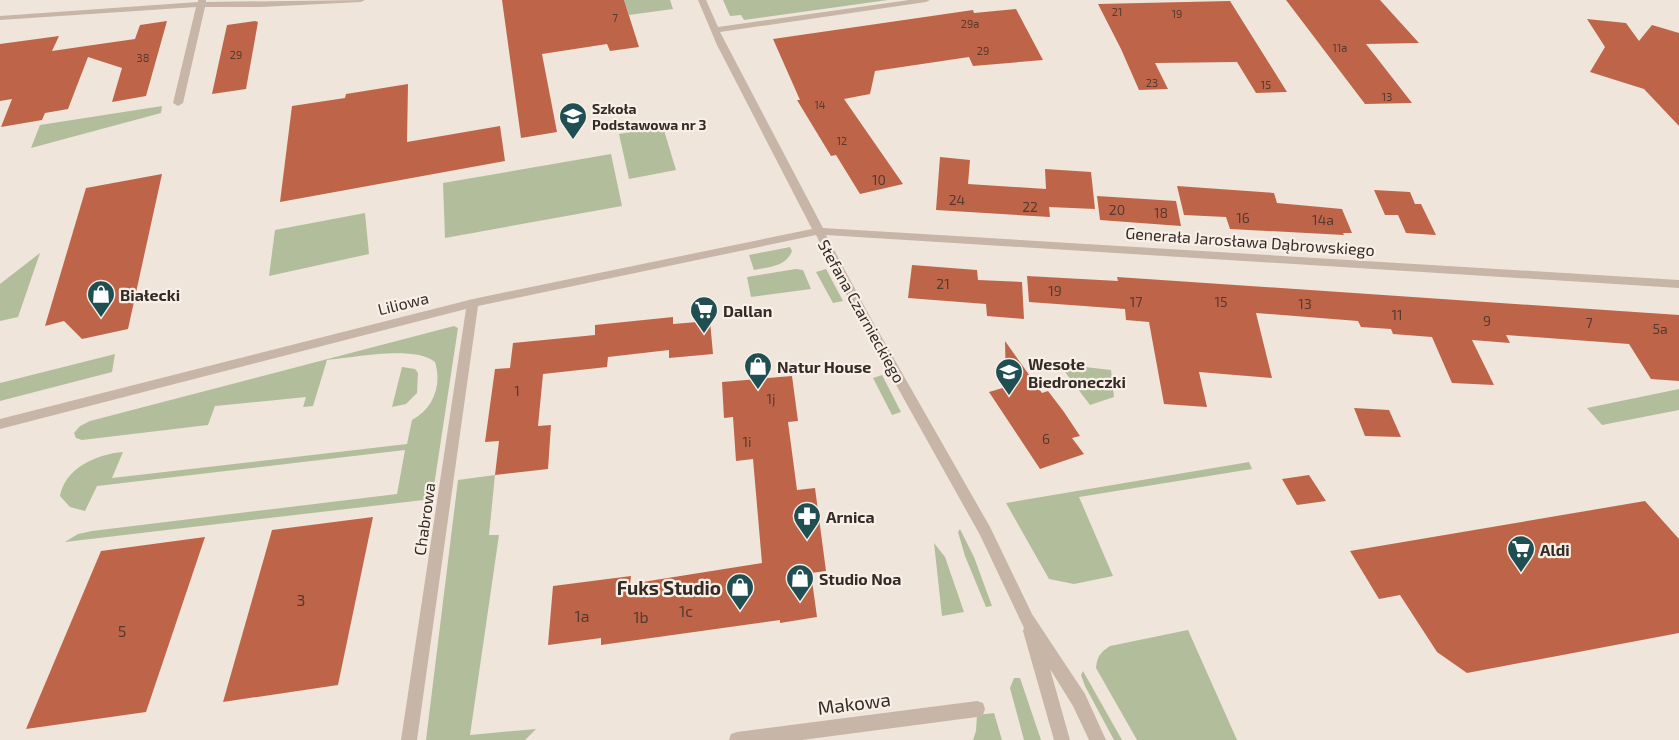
<svg xmlns="http://www.w3.org/2000/svg" width="1679" height="740" font-family="'Exo 2',sans-serif">
	<style>
		.green { fill: #b2be9b }
		.building { fill: #be6549 }
		.lines { fill: none; stroke-linecap: round; stroke-linejoin: round }
		.minor { fill: #c7b5a7; fill-rule: evenodd }
		.labels { text-anchor: middle; dominant-baseline: central; stroke-width: 4.5; stroke-linejoin: round; paint-order: stroke }
		.far-number-label { font-size: 11px; fill: #563a30 }
		.far-poi-label { font-size: 14px; font-weight: bold; fill: #342b27; stroke: #f8efe6; text-anchor: start }
		.number-label { font-size: 14px; fill: #563a30 }
		.street-label { font-size: 16px; fill: #342b27; stroke: #f8efe6 }
		.poi-label { font-size: 16px; font-weight: bold; fill: #342b27; stroke: #f8efe6; text-anchor: start }
		.near-number-label { font-size: 16px; fill: #563a30 }
		.near-poi-label { font-size: 19px; font-weight: bold; fill: #342b27; stroke: #f8efe6; text-anchor: end }
		.near-street-label { font-size: 19px; fill: #342b27; stroke: #f8efe6 }
	</style>
	<rect width="100%" height="100%" fill="#f0e5da"/>
	<g class="green">
		<polygon points="624,0 670,0 673,9 629,15"/>
		<polygon points="723,0 888,0 744,20 741,15 730,16"/>
		<polygon points="162,106 161,113 31,148 40,125"/>
		<polygon points="663,127 676,170 629,179 619,134"/>
		<polygon points="611,154 622,206 445,238 443,183"/>
		<polygon points="365,213 369,254 269,276 275,230"/>
		<path d="M790,247L792,251C786,267 768,267 754,270L749,255Z"/>
		<polygon points="40,253 18,317 0,321 0,284"/>
		<polygon points="796,269 803,270 811,289 751,297 747,277"/>
		<polygon points="826,269 843,301 833,303 816,272"/>
		<path d="M454,326L458,328L432,499L65,542L78,534L92,531L397,494L405,450L97,486L85,511L70,507L60,496C65,468 97,454 123,452L112,478L407,444L412,420C434,408 442,385 435,362C413,345 354,358 327,360L313,406L303,407L306,397L215,406L208,425L82,440L76,438L74,433L80,426L90,421Z"/>
		<polygon points="115,354 112,372 0,401 0,383"/>
		<polygon points="1059,364 1111,370 1114,397 1090,405"/>
		<polygon points="402,367 415,369 418,373 417,393 406,404 392,407"/>
		<polygon points="882,375 901,412 892,415 873,378"/>
		<polygon points="1679,389 1679,410 1602,425 1587,408"/>
		<polygon points="1249,462 1252,469 1079,497 1113,576 1074,584 1049,579 1006,503"/>
		<polygon points="495,475 489,535 499,535 470,735 536,729 525,740 426,740 458,480"/>
		<polygon points="960,529 974,557 992,606 986,607 965,556 958,532"/>
		<polygon points="934,543 945,557 964,612 942,616"/>
		<path d="M1188,630L1237,740H1137L1096,668C1097,656 1101,652 1110,646Z"/>
		<polygon points="1083,671 1122,740 1114,740 1085,686 1081,675"/>
		<polygon points="1014,678 1020,678 1041,740 1024,740 1010,688"/>
		<polygon points="994,713 1002,740 973,740 976,731 977,715"/>
	</g>
	<g class="building">
		<polygon points="502,0 624,0 639,47 610,51 607,44 542,54 557,132 521,138"/>
		<polygon points="1286,0 1380,0 1419,43 1366,44 1412,103 1365,104"/>
		<polygon points="1230,1 1287,92 1256,93 1237,62 1155,63 1168,89 1139,90 1121,49 1098,4"/>
		<polygon points="1016,9 1043,60 973,66 969,57 875,71 870,94 844,99 903,184 860,194 836,155 831,156 797,100 800,100 773,39 973,10 974,13"/>
		<polygon points="1587,19 1626,23 1639,41 1652,25 1679,33 1679,126 1644,89 1590,72 1605,47"/>
		<polygon points="167,21 146,96 112,102 122,68 88,57 68,109 45,113 42,120 1,127 12,99 0,101 0,44 59,36 52,51 93,45 135,39 140,25"/>
		<polygon points="255,21 258,22 246,89 212,94 227,25"/>
		<polygon points="408,84 407,142 500,126 505,161 280,202 292,106 345,98 346,94"/>
		<polygon points="940,157 970,160 968,184 1046,189 1045,169 1091,172 1095,209 1049,207 1050,217 936,210"/>
		<polygon points="162,174 128,329 82,339 64,321 45,326 86,188"/>
		<polygon points="1177,186 1274,193 1277,203 1342,209 1352,233 1343,233 1344,235 1230,229 1226,217 1184,215"/>
		<polygon points="1374,190 1410,192 1415,204 1421,204 1436,235 1406,233 1398,215 1385,215"/>
		<polygon points="1097,196 1176,201 1181,226 1100,220"/>
		<polygon points="912,265 977,270 978,280 1022,282 1024,319 987,316 986,304 908,298"/>
		<polygon points="1027,276 1118,281 1117,277 1679,315 1679,381 1651,379 1629,344 1506,335 1510,343 1472,340 1494,385 1452,383 1432,337 1393,334 1391,329 1361,327 1358,321 1256,313 1272,378 1199,372 1207,407 1164,404 1149,322 1126,320 1125,309 1029,302"/>
		<polygon points="673,317 673,324 710,321 713,354 669,358 669,350 608,357 607,367 543,374 538,426 551,425 548,469 495,475 499,441 485,442 495,369 510,368 513,343 595,335 595,325"/>
		<polygon points="1005,341 1042,393 1048,391 1064,412 1080,436 1072,438 1084,454 1040,469 989,392 1006,387"/>
		<polygon points="792,376 798,421 788,422 797,490 815,488 826,571 811,573 817,617 780,623 780,620 601,645 601,638 548,645 553,586 631,576 630,584 762,563 753,459 736,461 733,417 724,418 722,382"/>
		<polygon points="1354,408 1389,410 1401,437 1365,436"/>
		<polygon points="1309,475 1326,501 1297,505 1282,479"/>
		<polygon points="1645,501 1679,539 1679,633 1467,673 1437,652 1400,595 1379,599 1350,551"/>
		<polygon points="373,517 338,685 223,702 272,530"/>
		<polygon points="205,537 146,712 26,729 101,551"/>
	</g>
	<g class="lines">
		<g class="minor">
			<polygon points="198,0 206,0 206,2 365,0 361,2 261,7 205,7 183,103 178,106 173,103 196,7 0,20 0,16 198,2"/>
			<polygon points="698,0 706,0 718,27 909,0 930,0 926,2 720,32 823,228 1679,280 1679,288 826,235 869,315 990,527 1032,614 1085,694 1106,740 1089,740 1073,706 1050,669 1070,740 1054,740 1023,631 1024,628 980,535 857,315 816,235 478,306 417,740 401,740 466,309 0,429 0,419 473,299 812,229 717,45"/>
			<polygon points="977,701 983,703 985,709 983,715 977,717 802,740 729,740 731,734 737,732"/>
		</g>
	</g>
	<defs>
		<g id="school-pin" transform="scale(1.4375)"><path d="M0 17L-7.5 6A9.5 9.5 0 1 1 7.5 6Z" fill="#1f4f52" stroke="#f8efe6"/><path d="M0-5L7-2L0 1L-7-2ZM-4 1L0 2.5L4 1V4Q0 6-4 4Z" fill="#fff"/></g>
		<g id="shop-pin" transform="scale(1.4375)"><path d="M0 17L-7.5 6A9.5 9.5 0 1 1 7.5 6Z" fill="#1f4f52" stroke="#f8efe6"/><path d="M-5-2.5h2.3a2.7 3.5 0 0 1 5.4 0H5L5.5 6h-11ZM-1.5-2.5h3a1.5 2.3 0 0 0-3 0Z" fill="#fff"/></g>
		<g id="supermarket-pin" transform="scale(1.4375)"><path d="M0 17L-7.5 6A9.5 9.5 0 1 1 7.5 6Z" fill="#1f4f52" stroke="#f8efe6"/><path d="M-6-5.5h2.5l.6 2H6L4.5 2H-2.5L-4.4-4H-6ZM-1.5 3.2a1.3 1.3 0 1 0 .1 0ZM3 3.2a1.3 1.3 0 1 0 .1 0Z" fill="#fff"/></g>
		<g id="pharmacy-pin" transform="scale(1.4375)"><path d="M0 17L-7.5 6A9.5 9.5 0 1 1 7.5 6Z" fill="#1f4f52" stroke="#f8efe6"/><path d="M-2-6h4v4h4v4h-4v4h-4v-4h-4v-4h4Z" fill="#fff"/></g>
	</defs>
	<g fill-rule="evenodd">
		<use href="#school-pin" x="573" y="116"/>
		<use href="#shop-pin" x="101" y="294"/>
		<use href="#supermarket-pin" x="704" y="310"/>
		<use href="#shop-pin" x="758" y="366"/>
		<use href="#school-pin" x="1009" y="372"/>
		<use href="#pharmacy-pin" x="807" y="516"/>
		<use href="#supermarket-pin" x="1521" y="549"/>
		<use href="#shop-pin" x="800" y="578"/>
		<use href="#shop-pin" x="740" y="587"/>
	</g>
	<g class="labels">
		<g class="far-number-label">
			<text x="1117" y="11">21</text>
			<text x="1177" y="13">19</text>
			<text x="615" y="17">7</text>
			<text x="970" y="23">29a</text>
			<text x="1340" y="47">11a</text>
			<text x="983" y="50">29</text>
			<text x="236" y="54">29</text>
			<text x="143" y="57">38</text>
			<text x="1152" y="82">23</text>
			<text x="1266" y="84">15</text>
			<text x="1387" y="96">13</text>
			<text x="820" y="104">14</text>
			<text x="842" y="140">12</text>
		</g>
		<g class="far-poi-label">
			<text x="592" y="108">Szkoła<tspan x="592" dy="16">Podstawowa nr 3</tspan></text>
		</g>
		<g class="number-label">
			<text x="879" y="179">10</text>
			<text x="957" y="199">24</text>
			<text x="1030" y="206">22</text>
			<text x="1117" y="209">20</text>
			<text x="1161" y="212">18</text>
			<text x="1243" y="217">16</text>
			<text x="1323" y="219">14a</text>
			<text x="943" y="283">21</text>
			<text x="1055" y="290">19</text>
			<text x="1136" y="301">17</text>
			<text x="1221" y="301">15</text>
			<text x="1305" y="303">13</text>
			<text x="1397" y="314">11</text>
			<text x="1487" y="320">9</text>
			<text x="1589" y="322">7</text>
			<text x="1660" y="328">5a</text>
			<text x="517" y="390">1</text>
			<text x="771" y="398">1j</text>
			<text x="1046" y="438">6</text>
			<text x="747" y="441">1i</text>
		</g>
		<g class="street-label">
			<text transform="translate(1250 241) rotate(4)">Generała Jarosława Dąbrowskiego</text>
			<text transform="translate(403 303) rotate(-14)">Liliowa</text>
			<text transform="translate(862 311) rotate(61)">Stefana Czarnieckiego</text>
			<text transform="translate(424 519) rotate(-82)">Chabrowa</text>
		</g>
		<g class="poi-label">
			<text x="120" y="294">Białecki</text>
			<text x="723" y="310">Dallan</text>
			<text x="1028" y="363">Wesołe<tspan x="1028" dy="18">Biedroneczki</tspan></text>
			<text x="777" y="366">Natur House</text>
			<text x="826" y="516">Arnica</text>
			<text x="1540" y="549">Aldi</text>
			<text x="819" y="578">Studio Noa</text>
		</g>
		<g class="near-number-label">
			<text x="301" y="599">3</text>
			<text x="686" y="610">1c</text>
			<text x="582" y="615">1a</text>
			<text x="641" y="616">1b</text>
			<text x="122" y="630">5</text>
		</g>
		<g class="near-poi-label">
			<text x="721" y="587">Fuks Studio</text>
		</g>
		<g class="near-street-label">
			<text transform="translate(854 703) rotate(-7)">Makowa</text>
		</g>
	</g>
</svg>
